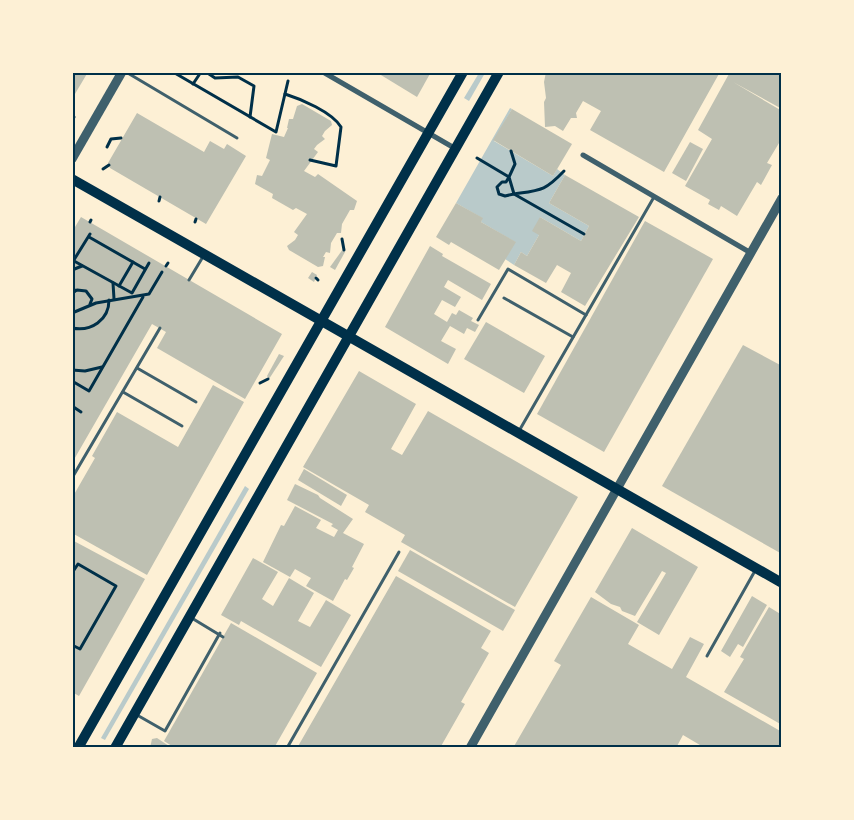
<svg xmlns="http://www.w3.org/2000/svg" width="854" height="820" font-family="'PT Serif',serif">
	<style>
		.green { fill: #b9caca }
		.building { fill: #bec0b2 }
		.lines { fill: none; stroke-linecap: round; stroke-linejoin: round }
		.path { stroke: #003049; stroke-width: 3 }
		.service { stroke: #3f606c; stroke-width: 3 }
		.minor { stroke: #3f606c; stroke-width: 5 }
		.tertiary { stroke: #3f606c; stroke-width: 9 }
		.secondary { stroke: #003049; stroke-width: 10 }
		.neatline { fill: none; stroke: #003049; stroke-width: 2 }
	</style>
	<rect width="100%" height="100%" fill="#fdf0d5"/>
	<g class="green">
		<polygon points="479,73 485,73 469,101 464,98"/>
		<polygon points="510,108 512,109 494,141 553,176 557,169 565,175 549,203 589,226 581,241 540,217 539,235 527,256 521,252 514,265 505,259 515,242 481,222 482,218 456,203"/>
		<polygon points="245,486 249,489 105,740 101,738"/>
	</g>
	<g class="building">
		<polygon points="72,72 88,72 72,99"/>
		<polygon points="376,72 431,72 417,97"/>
		<polygon points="546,72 720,72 664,172 590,130 601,111 583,101 576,113 577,118 571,118 563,131 555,126 545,127 544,102 546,98 544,82"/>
		<polygon points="730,72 782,72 782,109 733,82 782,111 782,138 767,163 772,165 761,185 757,182 737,216 721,206 719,210 708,204 710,200 685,186 712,139 698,130"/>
		<polygon points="302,104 331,121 332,125 325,131 322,136 325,139 317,145 314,149 318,152 304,171 315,177 318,174 357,201 354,210 350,210 342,224 341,233 337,233 331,243 330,253 326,252 323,257 325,257 323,266 318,267 289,250 287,246 295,240 298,235 294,232 307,214 296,208 293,210 272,198 273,194 255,184 257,175 262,176 270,160 266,158 272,134 284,137 288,128 287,128 289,119 293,119 297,106"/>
		<polygon points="512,109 572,144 553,176 493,140"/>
		<polygon points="137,113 204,152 210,141 224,149 227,144 246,156 206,224 110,168 108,163"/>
		<polygon points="690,142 703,149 686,181 672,173"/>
		<polygon points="565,175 639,217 585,306 561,292 571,273 557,265 546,283 514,265 521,252 527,256 539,235 532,231 540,217 581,241 589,226 549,203"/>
		<polygon points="456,203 483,218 481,222 516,242 499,270 451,242 449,245 436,237"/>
		<polygon points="81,217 282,334 245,399 157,348 166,332 152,324 72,463 72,232"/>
		<polygon points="645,221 713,259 604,452 537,414"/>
		<polygon points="430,246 443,254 442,256 491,284 482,300 448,280 444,287 461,297 455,307 442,300 434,314 447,322 452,313 456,315 459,310 473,318 471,321 479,325 475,332 467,328 464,334 450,326 441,341 456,349 448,364 385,327"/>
		<polygon points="343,249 345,252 335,270 330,267"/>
		<polygon points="312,272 317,275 314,282 308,278"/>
		<polygon points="486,322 545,356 524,393 464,359"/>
		<polygon points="743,345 782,366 782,554 662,486"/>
		<polygon points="279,354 284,356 269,379 267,376"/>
		<polygon points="359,371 416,404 391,449 402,455 428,411 578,497 515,607 401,542 405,535 365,512 369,505 303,467"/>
		<polygon points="213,385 244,402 147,575 72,533 72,498 95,458 92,456 117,412 178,447"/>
		<polygon points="304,469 347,495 341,506 298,480"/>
		<polygon points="295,484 318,495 320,498 353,519 343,533 364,544 352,567 354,568 347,580 345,579 333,601 306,586 311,578 295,569 290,577 263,562 281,525 284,526 295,506 321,520 316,528 334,537 338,530 331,526 333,524 287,500"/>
		<polygon points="632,528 698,567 659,635 637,622 666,573 662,571 635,616 622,611 620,607 611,604 595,592"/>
		<polygon points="72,540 145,579 79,696 72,692"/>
		<polygon points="410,550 515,610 503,631 398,571"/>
		<polygon points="253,558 278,572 262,599 273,606 289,578 314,593 298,621 310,627 326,600 351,615 321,667 241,621 239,625 221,615"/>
		<polygon points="396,576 491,631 481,648 489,653 461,702 465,704 440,748 297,748"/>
		<polygon points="752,596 767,605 743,647 738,644 730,657 721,651"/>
		<polygon points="591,597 639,625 628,644 672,669 690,637 704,644 686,677 782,732 782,748 705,748 683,735 676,748 513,748 561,665 554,661"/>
		<polygon points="769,607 782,615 782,725 724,692 744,659 740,657"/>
		<polygon points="231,623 317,673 274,748 175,748 164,741"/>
		<polygon points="157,738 172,748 150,748 152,739"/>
	</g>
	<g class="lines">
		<g class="path">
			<polyline points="173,72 276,132 288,81"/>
			<polyline points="206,72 215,78 238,77 254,86 250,117"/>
			<polyline points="193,84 201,72"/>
			<path d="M285,94C301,99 332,112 341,127L336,166L310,160"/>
			<polyline points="72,115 74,117 72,121"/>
			<polyline points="107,147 111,139 121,138"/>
			<polyline points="477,158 509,177 506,182 502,182 497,187 499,194 505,196 514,194 509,177 515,164 511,151"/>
			<polyline points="103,169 109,165"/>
			<path d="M564,171C545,191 541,190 514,194L584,234"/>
			<polyline points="159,201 160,197"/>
			<polyline points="90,222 91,220"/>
			<polyline points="195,222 196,219"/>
			<polyline points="89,237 145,269"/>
			<polyline points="342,239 344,250"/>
			<polyline points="74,261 132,293 149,263"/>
			<polyline points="72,263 90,234"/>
			<polyline points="166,266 168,263"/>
			<polyline points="72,270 82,266"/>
			<polyline points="316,278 318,280"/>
			<polyline points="113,283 114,299"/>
			<polyline points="72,286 75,291"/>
			<polyline points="119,286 133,262"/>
			<polyline points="72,293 77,290 86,291 92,299 90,304"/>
			<polyline points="72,313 96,303 149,294 162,272"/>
			<path d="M72,328C91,332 109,320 109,300"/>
			<polyline points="72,370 85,371 102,367"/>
			<polyline points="72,381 89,391 143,297"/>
			<polyline points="260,383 268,379"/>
			<polyline points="72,406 81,412"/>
			<polyline points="72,573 78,564 116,586 80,649 72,645"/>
		</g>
		<g class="service">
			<polyline points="126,72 237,138"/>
			<polyline points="189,280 204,255"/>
			<polyline points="504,298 573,337"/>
			<polyline points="478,320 508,269 586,315"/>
			<polyline points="137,368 196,402"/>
			<polyline points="123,392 182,426"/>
			<polyline points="519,431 654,197"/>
			<polyline points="72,478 160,328"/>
			<polyline points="190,617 223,637"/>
			<polyline points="707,656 756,569"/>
			<polyline points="137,715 165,731 220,633"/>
			<polyline points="287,748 399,552"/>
		</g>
		<g class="minor">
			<polyline points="323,72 456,149"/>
			<polyline points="583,155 751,253"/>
		</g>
		<g class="tertiary">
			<polyline points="72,159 122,72"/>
			<polyline points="470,748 782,198"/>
		</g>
		<g class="secondary">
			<polyline points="72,179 782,583"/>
			<polyline points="78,748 463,72"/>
			<polyline points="115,748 499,72"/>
		</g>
	</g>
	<rect width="854" height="820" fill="none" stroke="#fdf0d5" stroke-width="148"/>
	<rect x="74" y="74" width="706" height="672" class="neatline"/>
</svg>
